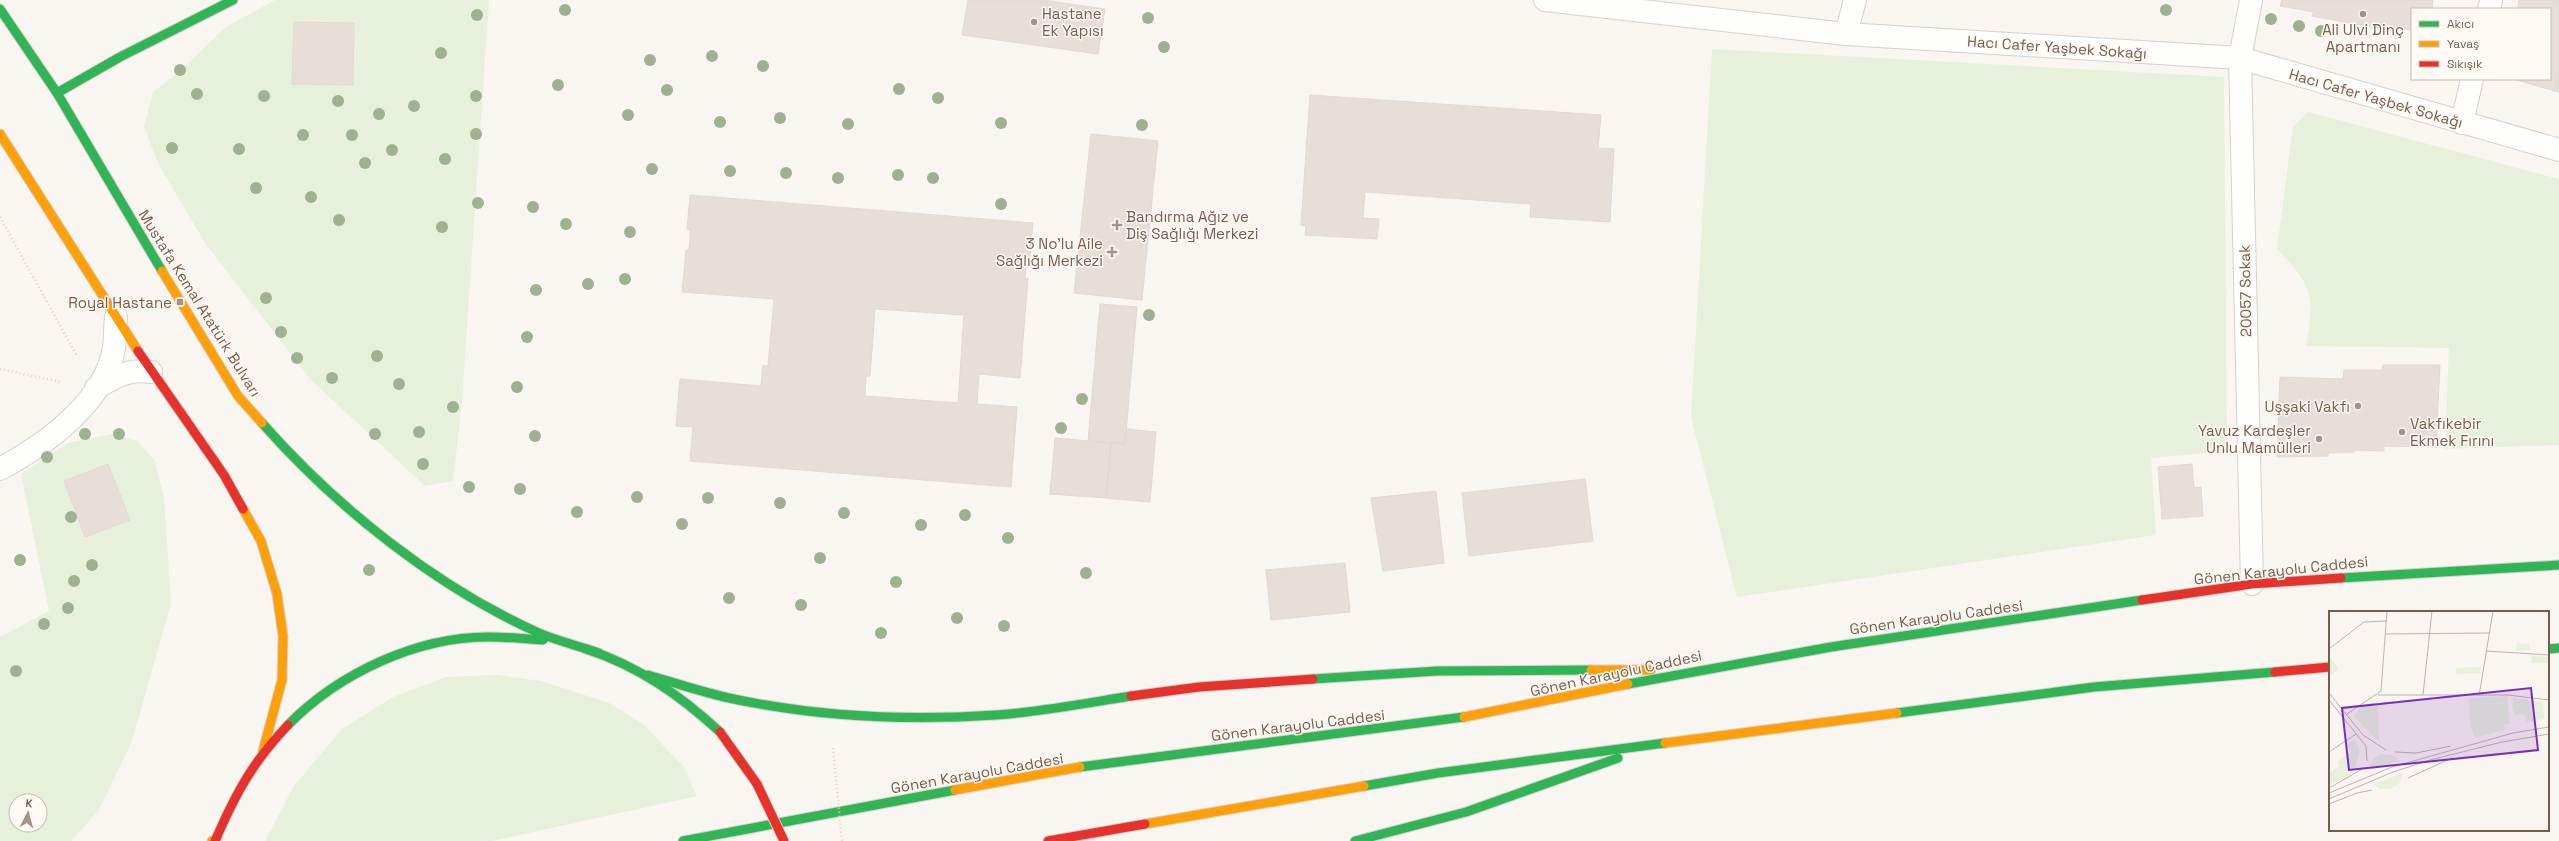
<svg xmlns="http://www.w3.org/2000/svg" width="2559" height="841" font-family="'Space Grotesk',sans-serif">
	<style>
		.green { fill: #e7f0db; fill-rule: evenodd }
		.building { fill: #e6ded7; stroke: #e2d8d2; fill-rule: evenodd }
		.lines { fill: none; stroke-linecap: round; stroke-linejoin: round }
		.lane-casing { stroke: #d7d1cb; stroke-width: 24 }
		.street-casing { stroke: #d7d1cb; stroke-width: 24 }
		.fast-casing { stroke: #d9d2cb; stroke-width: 11 }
		.slow-casing { stroke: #d9d2cb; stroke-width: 11 }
		.jam-casing { stroke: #d9d2cb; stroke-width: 11 }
		.path { stroke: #dcd5d0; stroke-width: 2.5; stroke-dasharray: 1 3; stroke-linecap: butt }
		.lane { stroke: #fefefd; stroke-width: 22 }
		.street { stroke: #fefefd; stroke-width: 22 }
		.fast { stroke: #30b455; stroke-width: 9 }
		.slow { stroke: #ff9f0a; stroke-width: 9 }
		.jam { stroke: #e5322d; stroke-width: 9 }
		.jam-bridge-casing { stroke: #dad1cc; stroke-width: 11; stroke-linecap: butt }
		.path-bridge { stroke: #dcd5d0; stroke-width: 2.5; stroke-dasharray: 1 3; stroke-linecap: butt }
		.jam-bridge { stroke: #e5322d; stroke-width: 9 }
		.tree { fill: #9eb190 }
		.poi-dot { fill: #a69286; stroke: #fffaf3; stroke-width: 1.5 }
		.labels { text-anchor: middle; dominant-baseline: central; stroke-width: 3; stroke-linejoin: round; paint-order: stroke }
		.poi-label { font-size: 15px; fill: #7a5c4d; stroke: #fffaf3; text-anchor: end }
		.street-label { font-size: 15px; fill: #7a5c4d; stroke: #fffaf3 }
		.inset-road { fill: none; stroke: #c2b3aa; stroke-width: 1 }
		.view { fill: #7b2cbf; fill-opacity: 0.15; stroke: #7b2cbf; stroke-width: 2 }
		.inset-edge { fill: none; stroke: #7a5c4d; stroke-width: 2 }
	</style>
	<rect width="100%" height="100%" fill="#f9f5f0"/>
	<g class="green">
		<polygon points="275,0 489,0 462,402 453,481 425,486 312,381 207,246 159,165 144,127 153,92 180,71 226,27"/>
		<polygon points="1712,49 2224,77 2227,451 2151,458 2156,535 1737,597 1691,417"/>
		<path d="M2308,112L2559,179V445L2445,449L2449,348L2306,346C2315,296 2313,286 2277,249L2293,127Z"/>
		<path d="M113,434L137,441L155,461L164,498L171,604L132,741L99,810L71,841H0V637L49,611L21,474L68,443ZM16,801H40V825H16Z"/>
		<polygon points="498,675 541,681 609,703 643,724 684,767 697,796 492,841 265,841 294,786 341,730 393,697 446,677"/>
	</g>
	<g class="building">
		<polygon points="968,0 1043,0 1105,9 1098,54 962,35"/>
		<polygon points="2282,0 2433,0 2432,9 2412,9 2412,30 2393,27 2392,31 2312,16 2314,12 2280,6"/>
		<polygon points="2519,0 2559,0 2559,70 2555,91 2513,79 2550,79 2550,9 2518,9"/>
		<polygon points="294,22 354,23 353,85 292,84"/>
		<polygon points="2559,70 2559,92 2555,91"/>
		<polygon points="1310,95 1601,115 1598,148 1614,149 1610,222 1530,217 1531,204 1365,192 1363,218 1379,219 1377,239 1305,235 1306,226 1301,225"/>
		<polygon points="1091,134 1158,141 1142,300 1074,293"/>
		<path d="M690,195L1033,223L1030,257H1027L1025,279L1028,278L1020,378L979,374L977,404L1017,407L1011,487L690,461L693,427L676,426L680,379L761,386L763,365L768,366L774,299L682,292L686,250H689L690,239V230L687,229ZM875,309L964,315L958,403L865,396L866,376H870Z"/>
		<polygon points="1100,304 1137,307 1125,444 1088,441"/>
		<polygon points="2383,365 2440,365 2436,447 2384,446 2384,451 2354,450 2354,452 2328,453 2328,456 2277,457 2280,377 2343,379 2344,370 2382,370"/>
		<polygon points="1126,429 1156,432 1150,502 1106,498 1111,443 1125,444"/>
		<polygon points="1055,438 1111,443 1106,498 1050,494"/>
		<polygon points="108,464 130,520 85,537 64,481"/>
		<polygon points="2192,464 2194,488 2201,487 2203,516 2162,519 2158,467"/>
		<polygon points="1585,479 1593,541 1469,556 1462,493"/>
		<polygon points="1436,491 1444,563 1383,571 1371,498"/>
		<polygon points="1345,563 1350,612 1271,620 1266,570"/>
	</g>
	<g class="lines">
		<g class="lane-casing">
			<g id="lane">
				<polyline points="2251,0 2240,58 2252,584"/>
				<polyline points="2489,9 2491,0"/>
				<polyline points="2462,123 2472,79"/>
			</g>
		</g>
		<g class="street-casing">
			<g id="street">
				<polyline points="1545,0 1846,34 2240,58 2559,150"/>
				<polyline points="1846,34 1855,0"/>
				<path d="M96,388C117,376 127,369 151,372"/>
				<path d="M0,469C45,445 105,402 114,348C115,338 115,327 116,317"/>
			</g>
		</g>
		<g class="fast-casing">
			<g id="fast">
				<polyline points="0,9 57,93 162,271"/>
				<polyline points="57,93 120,57 233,0"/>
				<path d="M262,423C336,507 436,587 539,633C558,641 579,646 599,653"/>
				<polyline points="2341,578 2559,565"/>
				<path d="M586,649C638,666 680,695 720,732"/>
				<polyline points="2548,649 2559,648"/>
				<path d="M648,675C675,683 702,692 729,698C817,717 907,721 996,715C1041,712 1087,703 1131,696"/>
				<polyline points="1313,679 1437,671 1591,670"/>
				<polyline points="1628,684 1831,647 2142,600"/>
				<polyline points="1897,713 2094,687 2275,672"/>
				<path d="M288,725C339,673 418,636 491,637C508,637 526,639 543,640"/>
				<polyline points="1080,767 1464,717"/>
				<polyline points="1364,786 1438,773 1665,743"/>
				<polyline points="683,841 955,790"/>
				<polyline points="1355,841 1466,812 1618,758"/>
			</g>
		</g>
		<g class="slow-casing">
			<g id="slow">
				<polyline points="0,134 138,351"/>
				<polyline points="162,271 238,396 262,423"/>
				<polyline points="243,509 261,541 277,594 283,636 282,680 263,751"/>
				<polyline points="1591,670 1651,670"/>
				<polyline points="1464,717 1628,684"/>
				<polyline points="1665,743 1897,713"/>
				<polyline points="955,790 1080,767"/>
				<polyline points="1145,824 1364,786"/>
				<polyline points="212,841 216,839"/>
			</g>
		</g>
		<g class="jam-casing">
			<g id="jam">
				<polyline points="138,351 224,475 243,509"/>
				<polyline points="2142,600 2252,584 2341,578"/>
				<polyline points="2275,672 2330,667"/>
				<polyline points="1131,696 1199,687 1313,679"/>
				<path d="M215,841C236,793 252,763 288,725"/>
				<polyline points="1048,841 1145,824"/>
			</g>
		</g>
		<g class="path">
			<polyline points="0,217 77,356"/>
			<polyline points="0,369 61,382"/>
		</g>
		<use href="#lane" class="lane"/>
		<use href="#street" class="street"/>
		<use href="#fast" class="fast"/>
		<use href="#slow" class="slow"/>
		<use href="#jam" class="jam"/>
		<g class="jam-bridge-casing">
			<polyline id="jam-bridge" points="720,732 757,784 784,841"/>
		</g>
		<polyline class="path-bridge" points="833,748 842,841"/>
		<use href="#jam-bridge" class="jam-bridge"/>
	</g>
	<g class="tree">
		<circle cx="565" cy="10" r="6"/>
		<circle cx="2166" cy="10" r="6"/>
		<circle cx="477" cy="15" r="6"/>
		<circle cx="1148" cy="18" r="6"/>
		<circle cx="2271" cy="19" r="6"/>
		<circle cx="2299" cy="26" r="6"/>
		<circle cx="2321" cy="31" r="6"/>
		<circle cx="1164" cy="47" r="6"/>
		<circle cx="441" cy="53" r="6"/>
		<circle cx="712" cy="56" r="6"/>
		<circle cx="650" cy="60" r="6"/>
		<circle cx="763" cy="66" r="6"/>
		<circle cx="180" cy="70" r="6"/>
		<circle cx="558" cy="85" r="6"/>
		<circle cx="899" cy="89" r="6"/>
		<circle cx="667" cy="90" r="6"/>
		<circle cx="197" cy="94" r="6"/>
		<circle cx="264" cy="96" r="6"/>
		<circle cx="476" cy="96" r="6"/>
		<circle cx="938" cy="98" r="6"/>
		<circle cx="338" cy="101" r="6"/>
		<circle cx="414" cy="106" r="6"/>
		<circle cx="379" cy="114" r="6"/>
		<circle cx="628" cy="115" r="6"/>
		<circle cx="780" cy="118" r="6"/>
		<circle cx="720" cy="122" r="6"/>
		<circle cx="1001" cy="123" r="6"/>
		<circle cx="848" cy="124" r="6"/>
		<circle cx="1142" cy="125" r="6"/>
		<circle cx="476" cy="134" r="6"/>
		<circle cx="303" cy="135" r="6"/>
		<circle cx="352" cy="135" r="6"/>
		<circle cx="172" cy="148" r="6"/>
		<circle cx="239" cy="149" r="6"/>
		<circle cx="392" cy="150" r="6"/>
		<circle cx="445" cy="159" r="6"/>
		<circle cx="365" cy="163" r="6"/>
		<circle cx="652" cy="169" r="6"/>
		<circle cx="730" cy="171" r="6"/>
		<circle cx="786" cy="173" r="6"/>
		<circle cx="898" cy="175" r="6"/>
		<circle cx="838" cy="178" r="6"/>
		<circle cx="933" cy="178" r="6"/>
		<circle cx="256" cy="188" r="6"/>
		<circle cx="311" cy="197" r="6"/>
		<circle cx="478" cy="203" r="6"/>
		<circle cx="1001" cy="204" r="6"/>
		<circle cx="533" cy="207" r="6"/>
		<circle cx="339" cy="220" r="6"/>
		<circle cx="566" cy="224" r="6"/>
		<circle cx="442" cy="227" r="6"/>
		<circle cx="630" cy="232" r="6"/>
		<circle cx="625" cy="279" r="6"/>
		<circle cx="588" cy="284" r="6"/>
		<circle cx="536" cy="290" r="6"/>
		<circle cx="266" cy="298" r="6"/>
		<circle cx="1149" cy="315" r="6"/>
		<circle cx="281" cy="332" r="6"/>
		<circle cx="527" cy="337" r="6"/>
		<circle cx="377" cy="356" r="6"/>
		<circle cx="297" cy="358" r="6"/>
		<circle cx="332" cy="378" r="6"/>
		<circle cx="399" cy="384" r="6"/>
		<circle cx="517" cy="387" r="6"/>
		<circle cx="1082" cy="399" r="6"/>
		<circle cx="453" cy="407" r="6"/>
		<circle cx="1061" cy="428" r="6"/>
		<circle cx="419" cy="432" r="6"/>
		<circle cx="85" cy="434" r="6"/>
		<circle cx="119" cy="434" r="6"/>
		<circle cx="375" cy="434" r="6"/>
		<circle cx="535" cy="436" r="6"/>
		<circle cx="47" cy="457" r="6"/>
		<circle cx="423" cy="464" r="6"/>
		<circle cx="469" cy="487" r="6"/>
		<circle cx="520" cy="489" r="6"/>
		<circle cx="637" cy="497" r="6"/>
		<circle cx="708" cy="498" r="6"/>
		<circle cx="780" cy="503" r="6"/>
		<circle cx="577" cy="512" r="6"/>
		<circle cx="844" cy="513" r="6"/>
		<circle cx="965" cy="515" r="6"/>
		<circle cx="71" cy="517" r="6"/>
		<circle cx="682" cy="524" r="6"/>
		<circle cx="921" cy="525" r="6"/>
		<circle cx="1008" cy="538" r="6"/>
		<circle cx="820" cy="558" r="6"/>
		<circle cx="20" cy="560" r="6"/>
		<circle cx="92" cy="565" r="6"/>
		<circle cx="369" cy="570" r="6"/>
		<circle cx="1086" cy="573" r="6"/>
		<circle cx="74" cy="581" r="6"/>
		<circle cx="896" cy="582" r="6"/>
		<circle cx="729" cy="598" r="6"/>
		<circle cx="801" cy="605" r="6"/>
		<circle cx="68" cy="608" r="6"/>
		<circle cx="957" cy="618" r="6"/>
		<circle cx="44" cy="624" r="6"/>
		<circle cx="1004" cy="626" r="6"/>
		<circle cx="881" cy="633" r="6"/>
		<circle cx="16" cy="671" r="6"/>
	</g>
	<g class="poi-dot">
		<circle cx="2363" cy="14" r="4"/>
		<circle cx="1034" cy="22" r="4"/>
		<path d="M1115 219h4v4h4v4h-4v4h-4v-4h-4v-4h4z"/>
		<path d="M1110 246h4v4h4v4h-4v4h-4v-4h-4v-4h4z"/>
		<rect x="176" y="298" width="8" height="8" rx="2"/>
		<circle cx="2358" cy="406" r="4"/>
		<circle cx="2402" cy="432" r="4"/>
		<circle cx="2319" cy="439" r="4"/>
	</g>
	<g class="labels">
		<g class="poi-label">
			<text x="1042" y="13" text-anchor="start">Hastane<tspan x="1042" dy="17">Ek Yapısı</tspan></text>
			<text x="2363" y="29" text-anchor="middle">Ali Ulvi Dinç<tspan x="2363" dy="17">Apartmanı</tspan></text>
			<text x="1126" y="216" text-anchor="start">Bandırma Ağız ve<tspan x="1126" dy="17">Diş Sağlığı Merkezi</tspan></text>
			<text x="1103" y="243">3 No'lu Aile<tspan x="1103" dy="17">Sağlığı Merkezi</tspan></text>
			<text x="172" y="302">Royal Hastane</text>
			<text x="2350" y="406">Uşşaki Vakfı</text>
			<text x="2410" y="423" text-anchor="start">Vakfıkebir<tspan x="2410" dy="17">Ekmek Fırını</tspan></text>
			<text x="2311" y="430">Yavuz Kardeşler<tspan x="2311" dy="17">Unlu Mamülleri</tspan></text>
		</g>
		<g class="street-label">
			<text transform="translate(2057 47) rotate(4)">Hacı Cafer Yaşbek Sokağı</text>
			<text transform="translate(2376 98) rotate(16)">Hacı Cafer Yaşbek Sokağı</text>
			<text transform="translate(2245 291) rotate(-91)">20057 Sokak</text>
			<text transform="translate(200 303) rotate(58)">Mustafa Kemal Atatürk Bulvarı</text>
			<text transform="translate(2281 570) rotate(-6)">Gönen Karayolu Caddesi</text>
			<text transform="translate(1936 617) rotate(-8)">Gönen Karayolu Caddesi</text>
			<text transform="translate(1616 673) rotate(-12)">Gönen Karayolu Caddesi</text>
			<text transform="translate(1298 725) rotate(-7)">Gönen Karayolu Caddesi</text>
			<text transform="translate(977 773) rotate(-10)">Gönen Karayolu Caddesi</text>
		</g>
	</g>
	<g transform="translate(2329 611)">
		<rect width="220" height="220" fill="#f9f5f0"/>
		<path d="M188,32L201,33V39L187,40ZM0,45L10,58L0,66ZM203,45L220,46V52H202ZM152,56L151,62L126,63L127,57ZM178,85L181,113L175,114L176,119L146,127L141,114L140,87ZM184,87L214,91L215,108L197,111L196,103L186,104L183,97ZM49,88L50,129H48L25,105L30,97ZM27,128L30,140L27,156L22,163L0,174V162L10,155L9,150L21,141L18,132ZM51,143L64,144L71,150L40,160L44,148ZM74,162L71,172L61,178H51L44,173Z" fill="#e7f0db"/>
		<path class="inset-road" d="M56,23L160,22M0,38L35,11L57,10M157,40L220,44M0,82L34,124L57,139M49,84H179L220,89M94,84L103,0M150,85L164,0M0,89L37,135L38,150M18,103L52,80L58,0M0,141L27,123M66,141L87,142L122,135M79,167L123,147M0,177L35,157M0,182L63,156L184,122L220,116M0,188L64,161L101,149L173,131L220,123M0,193L28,182L43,179"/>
		<path class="view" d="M202,77L209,139L20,159L13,97Z"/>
		<rect width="220" height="220" class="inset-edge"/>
	</g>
	<rect x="2411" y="8" width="140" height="72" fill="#fffaf3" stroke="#cabbb1"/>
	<rect x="2419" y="21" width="20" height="6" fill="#30b455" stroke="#cabbb1"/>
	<text x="2447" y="28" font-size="12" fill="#7a5c4d">Akıcı</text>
	<rect x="2419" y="41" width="20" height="6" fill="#ff9f0a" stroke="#cabbb1"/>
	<text x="2447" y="48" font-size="12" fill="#7a5c4d">Yavaş</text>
	<rect x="2419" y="61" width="20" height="6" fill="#e5322d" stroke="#cabbb1"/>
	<text x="2447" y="68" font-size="12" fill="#7a5c4d">Sıkışık</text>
	<g transform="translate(28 813) rotate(6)"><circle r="19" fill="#fffaf3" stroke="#cabbb1"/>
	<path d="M0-3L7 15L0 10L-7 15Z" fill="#a69286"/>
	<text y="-6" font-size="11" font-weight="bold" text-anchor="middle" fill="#7a5c4d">K</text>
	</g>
</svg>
